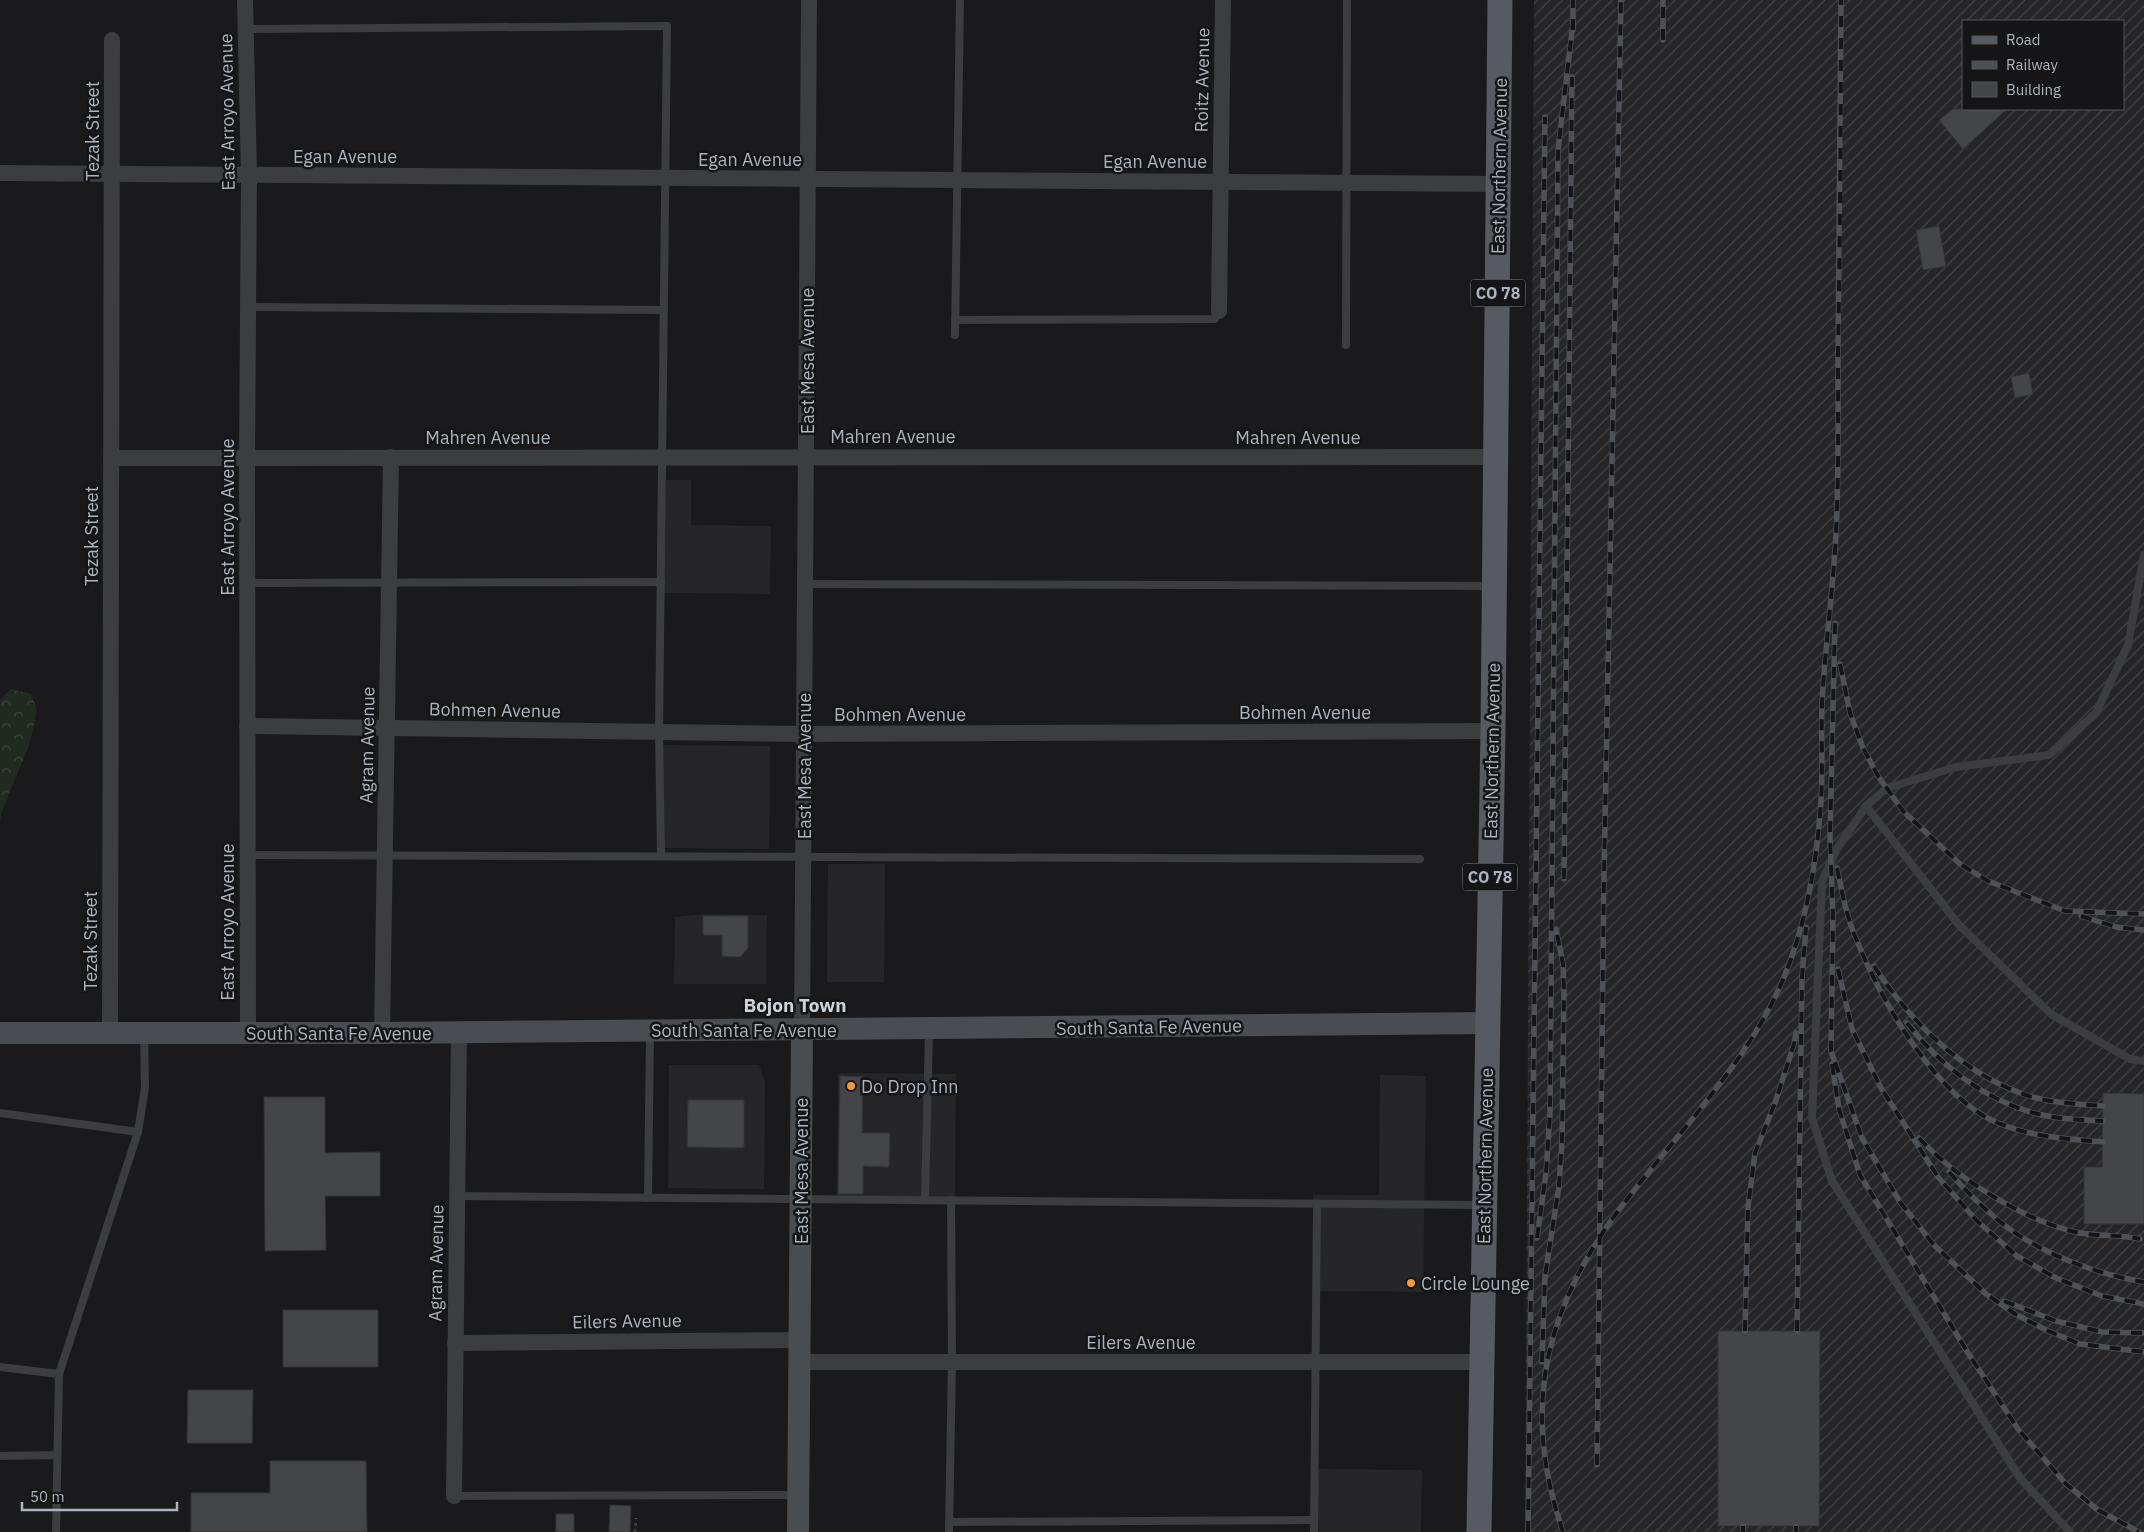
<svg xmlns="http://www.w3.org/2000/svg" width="2144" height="1532" font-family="'IBM Plex Sans',sans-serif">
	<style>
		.built { fill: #262629 }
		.industrial { fill: url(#industrial-furrows); fill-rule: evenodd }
		.forest { fill: url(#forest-crowns) }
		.building { fill: #444549; stroke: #343438 }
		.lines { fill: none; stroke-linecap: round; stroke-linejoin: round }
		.path { stroke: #414448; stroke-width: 3; stroke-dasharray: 2.5 4; stroke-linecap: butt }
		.lane { stroke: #3b3d41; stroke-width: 8 }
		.street { stroke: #3b3d41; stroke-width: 16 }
		.secondary { stroke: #494c51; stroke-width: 22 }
		.primary { stroke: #575a60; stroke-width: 25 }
		.rail-casing { stroke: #4e5156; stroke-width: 5.5 }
		.rail { stroke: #151517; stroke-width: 4; stroke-dasharray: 11; stroke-linecap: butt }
		.poi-dot { fill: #f3993a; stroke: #151517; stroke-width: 2 }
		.labels { text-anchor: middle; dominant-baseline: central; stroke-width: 5; stroke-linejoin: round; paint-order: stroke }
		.shield { fill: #151517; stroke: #7f848a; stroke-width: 1 }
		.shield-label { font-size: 16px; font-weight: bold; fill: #acb3bc }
		.street-label { font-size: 18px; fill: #acb3bc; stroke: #151517 }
		.poi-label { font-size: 18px; fill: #acb3bc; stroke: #151517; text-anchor: start }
		.neighbourhood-label { font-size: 19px; font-weight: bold; fill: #cdd2d8; stroke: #151517 }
	</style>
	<defs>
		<pattern id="industrial-furrows" width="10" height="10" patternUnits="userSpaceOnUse" patternTransform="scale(1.25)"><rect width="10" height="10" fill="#262629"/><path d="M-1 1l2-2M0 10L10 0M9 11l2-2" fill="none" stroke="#434346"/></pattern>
		<pattern id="forest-crowns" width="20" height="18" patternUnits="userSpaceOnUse" patternTransform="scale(1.25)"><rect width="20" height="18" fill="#212a21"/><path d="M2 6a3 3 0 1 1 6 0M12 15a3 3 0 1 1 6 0" fill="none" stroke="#3f463f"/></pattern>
	</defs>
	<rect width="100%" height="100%" fill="#1a1a1c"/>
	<g class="built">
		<polygon points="666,480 691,480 691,525 771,526 770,594 664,593"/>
		<polygon points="663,745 770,746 769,849 663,848"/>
		<polygon points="828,864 885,864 884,982 827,982"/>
		<polygon points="703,914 767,915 766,984 674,984 675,917"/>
		<polygon points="669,1065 759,1065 765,1082 764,1189 668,1188"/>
		<polygon points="838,1073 956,1074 955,1198 837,1197"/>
		<polygon points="1380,1075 1426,1076 1423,1292 1313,1291 1313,1195 1379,1195"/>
		<polygon points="1318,1469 1422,1470 1421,1532 1317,1532"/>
	</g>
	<path class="industrial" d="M1534,0H2144V1532H1525ZM1963,21H2123V109H1963Z"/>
	<path class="forest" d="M11,689L31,694C33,699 37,707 36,712C33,750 9,784 0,820V699Z"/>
	<g class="building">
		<polygon points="1953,109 2007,109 1963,149 1939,120"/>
		<polygon points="1939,226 1946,266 1923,270 1916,230"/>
		<polygon points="2029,373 2033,394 2015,398 2011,377"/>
		<polygon points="703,916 748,916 748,948 740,957 722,956 722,935 703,935"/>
		<polygon points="840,1076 863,1077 862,1133 890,1133 889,1167 863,1166 863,1194 838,1194"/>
		<polygon points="2103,1093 2144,1094 2144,1224 2084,1224 2084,1167 2102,1167"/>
		<polygon points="264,1097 325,1097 325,1153 380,1152 380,1196 325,1196 326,1250 265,1251"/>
		<polygon points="688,1100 744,1100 744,1148 687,1147"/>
		<rect x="283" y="1310" width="95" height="57"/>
		<polygon points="1718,1331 1820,1331 1819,1526 1718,1526"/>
		<polygon points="188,1390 253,1390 252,1443 187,1443"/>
		<polygon points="270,1461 366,1461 367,1532 191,1532 191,1493 270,1493"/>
		<polygon points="610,1505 631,1506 630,1532 609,1532"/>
		<rect x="556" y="1514" width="18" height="18"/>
	</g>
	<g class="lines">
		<polyline class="path" points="635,1532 636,1518"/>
		<g class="lane">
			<polyline points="246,29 667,26 659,732 661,856"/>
			<polyline points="248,307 664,310"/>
			<polyline points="955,320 1215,319 1219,311"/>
			<polyline points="955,335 960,0"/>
			<polyline points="1346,345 1347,0"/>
			<polyline points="247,583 661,582"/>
			<polyline points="805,584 1492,586"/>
			<polyline points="1866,806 1959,925 2051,1014 2130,1059 2144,1061"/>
			<polyline points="247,855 1420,859"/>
			<polyline points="0,1113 138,1132"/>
			<polyline points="457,1196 1482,1205"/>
			<polyline points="648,1198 650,1033"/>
			<polyline points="925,1200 929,1030"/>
			<polyline points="0,1367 59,1374"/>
			<polyline points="0,1456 57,1455"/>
			<polyline points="454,1496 797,1495"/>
			<polyline points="949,1522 1314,1520"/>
			<polyline points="56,1532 59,1374 138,1132 145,1087 144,1035"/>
			<polyline points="949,1532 952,1362 951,1200"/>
			<polyline points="1314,1532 1317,1204"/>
			<polyline points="2070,1532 2020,1478 1832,1181 1812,1118 1822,881 1837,849 1866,806 1887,788 1956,767 2049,755 2096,713 2128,645 2144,555"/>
		</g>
		<g class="street">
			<polyline points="245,0 249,175 247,458 248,1034"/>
			<polyline points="0,173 1499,184"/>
			<polyline points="1219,311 1223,0"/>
			<polyline points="111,458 1495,457"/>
			<polyline points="247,726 804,734 1493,731"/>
			<polyline points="802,1030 809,0"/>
			<polyline points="110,1033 112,40"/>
			<polyline points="382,1033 391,457"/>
			<polyline points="455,1343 800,1340"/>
			<polyline points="800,1362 1482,1362"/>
			<polyline points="454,1496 459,1031"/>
		</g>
		<g class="secondary">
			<polyline points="0,1033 382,1033 1488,1023"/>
			<polyline points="798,1532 802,1030"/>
		</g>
		<polyline class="primary" points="1479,1532 1493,731 1500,0"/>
		<g class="rail-casing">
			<g id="rail">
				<polyline points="1573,30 1573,0"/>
				<polyline points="1663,40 1663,0"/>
				<polyline points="1835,623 1830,837 1833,917 1831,1051 1862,1138 1900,1202 1933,1244 1986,1294 2015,1314 2048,1331 2080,1344 2144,1352"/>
				<polyline points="1840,664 1850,713 1863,748 1878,776 1903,811 1960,864 1988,881 2065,911 2144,914"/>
				<path d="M1837,868C1842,893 1847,918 1857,941C1881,1001 1937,1098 1998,1123C2032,1137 2067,1139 2103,1142"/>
				<polyline points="1564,879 1572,77"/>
				<polyline points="2081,916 2116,927 2144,930"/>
				<path d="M1874,966C1910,1021 1961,1072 2023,1094C2048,1103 2076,1104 2103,1106"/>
				<polyline points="1838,969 1852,1029 1881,1088 1938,1177 1977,1221 2017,1256 2056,1278 2102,1296 2144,1304"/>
				<path d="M1907,1023C1939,1064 1983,1099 2034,1113C2056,1119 2080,1120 2103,1121"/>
				<polyline points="1832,1064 1839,1109 1860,1175 1968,1353 2018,1429 2066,1484 2098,1510 2139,1532"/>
				<path d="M1919,1138C1955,1177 2023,1220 2075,1232C2097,1237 2118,1234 2140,1239"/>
				<path d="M1949,1172C1964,1189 1980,1205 1998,1220C2036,1252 2095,1274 2144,1282"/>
				<polyline points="1537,1238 1546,1173 1550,1113 1558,150 1573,23"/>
				<polyline points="2004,1301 2056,1321 2102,1332 2144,1333"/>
				<polyline points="1745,1331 1748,1207 1755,1153 1775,1103 1794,1044 1796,1033"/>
				<polyline points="1797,1331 1802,977 1806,927"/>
				<polyline points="1542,1362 1545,1276 1559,1186 1562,1140 1564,991 1563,964 1556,929"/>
				<polyline points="1597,1465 1604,874 1621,0"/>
				<polyline points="1796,1526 1796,1532"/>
				<polyline points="1528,1532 1545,117"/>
				<path d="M1563,1532C1524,1418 1540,1324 1608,1225C1634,1188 1665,1153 1694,1117C1727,1075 1760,1033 1782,982C1806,926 1817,862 1821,801C1823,769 1821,736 1822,704C1825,647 1833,591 1836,534C1839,475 1838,416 1838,356C1840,238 1841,119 1841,0"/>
				<polyline points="1743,1532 1743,1526"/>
			</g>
		</g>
		<use href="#rail" class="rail"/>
	</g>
	<g class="poi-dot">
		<circle cx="851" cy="1086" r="5"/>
		<circle cx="1411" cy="1283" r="5"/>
	</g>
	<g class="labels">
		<g class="shield">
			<rect x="1470.5" y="279.5" width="55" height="27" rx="4"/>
			<rect x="1462.5" y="863.5" width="55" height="27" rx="4"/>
		</g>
		<g class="shield-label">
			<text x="1498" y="293">CO 78</text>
			<text x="1490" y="877">CO 78</text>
		</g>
		<g class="street-label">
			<text transform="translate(1202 80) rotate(-89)">Roitz Avenue</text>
			<text transform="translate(227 112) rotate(-91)">East Arroyo Avenue</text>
			<text transform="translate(92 131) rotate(-90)">Tezak Street</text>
			<text x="345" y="156">Egan Avenue</text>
			<text x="750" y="159">Egan Avenue</text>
			<text x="1155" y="161">Egan Avenue</text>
			<text transform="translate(1499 166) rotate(-89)">East Northern Avenue</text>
			<text transform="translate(807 361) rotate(-90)">East Mesa Avenue</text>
			<text x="893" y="436">Mahren Avenue</text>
			<text x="488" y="437">Mahren Avenue</text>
			<text x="1298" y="437">Mahren Avenue</text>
			<text transform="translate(227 517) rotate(-90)">East Arroyo Avenue</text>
			<text transform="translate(91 536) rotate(-90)">Tezak Street</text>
			<text transform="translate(495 710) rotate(1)">Bohmen Avenue</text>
			<text x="1305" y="712">Bohmen Avenue</text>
			<text x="900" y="714">Bohmen Avenue</text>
			<text transform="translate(367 745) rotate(-89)">Agram Avenue</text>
			<text transform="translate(1492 751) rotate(-89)">East Northern Avenue</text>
			<text transform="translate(804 766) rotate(-90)">East Mesa Avenue</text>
			<text transform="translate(227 922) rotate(-90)">East Arroyo Avenue</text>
			<text transform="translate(90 941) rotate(-90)">Tezak Street</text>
			<text transform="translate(1149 1027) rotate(-1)">South Santa Fe Avenue</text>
			<text x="744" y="1030">South Santa Fe Avenue</text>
			<text x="339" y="1033">South Santa Fe Avenue</text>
			<text transform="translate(1485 1156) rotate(-89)">East Northern Avenue</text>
			<text transform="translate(801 1171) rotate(-90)">East Mesa Avenue</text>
			<text transform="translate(436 1263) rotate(-89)">Agram Avenue</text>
			<text transform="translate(627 1321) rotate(-1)">Eilers Avenue</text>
			<text x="1141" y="1342">Eilers Avenue</text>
		</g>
		<g class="poi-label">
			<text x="861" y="1086">Do Drop Inn</text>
			<text x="1421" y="1283">Circle Lounge</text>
		</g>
		<g class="neighbourhood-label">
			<text x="795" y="1005">Bojon Town</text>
		</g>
	</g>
	<rect x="1962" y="20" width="162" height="90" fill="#151517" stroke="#515459"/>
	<rect x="1972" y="36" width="25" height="8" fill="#575a60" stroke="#515459"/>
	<text x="2006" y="45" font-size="15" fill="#acb3bc">Road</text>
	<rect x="1972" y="61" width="25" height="8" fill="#4e5156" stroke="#515459"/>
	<text x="2006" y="70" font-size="15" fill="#acb3bc">Railway</text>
	<rect x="1972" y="82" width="25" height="15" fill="#444549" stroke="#515459"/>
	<text x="2006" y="95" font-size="15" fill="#acb3bc">Building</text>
	<path d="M22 1502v8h155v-8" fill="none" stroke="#acb3bc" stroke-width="2.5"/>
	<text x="30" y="1502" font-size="15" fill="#acb3bc" stroke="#151517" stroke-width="4" paint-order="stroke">50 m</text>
</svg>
